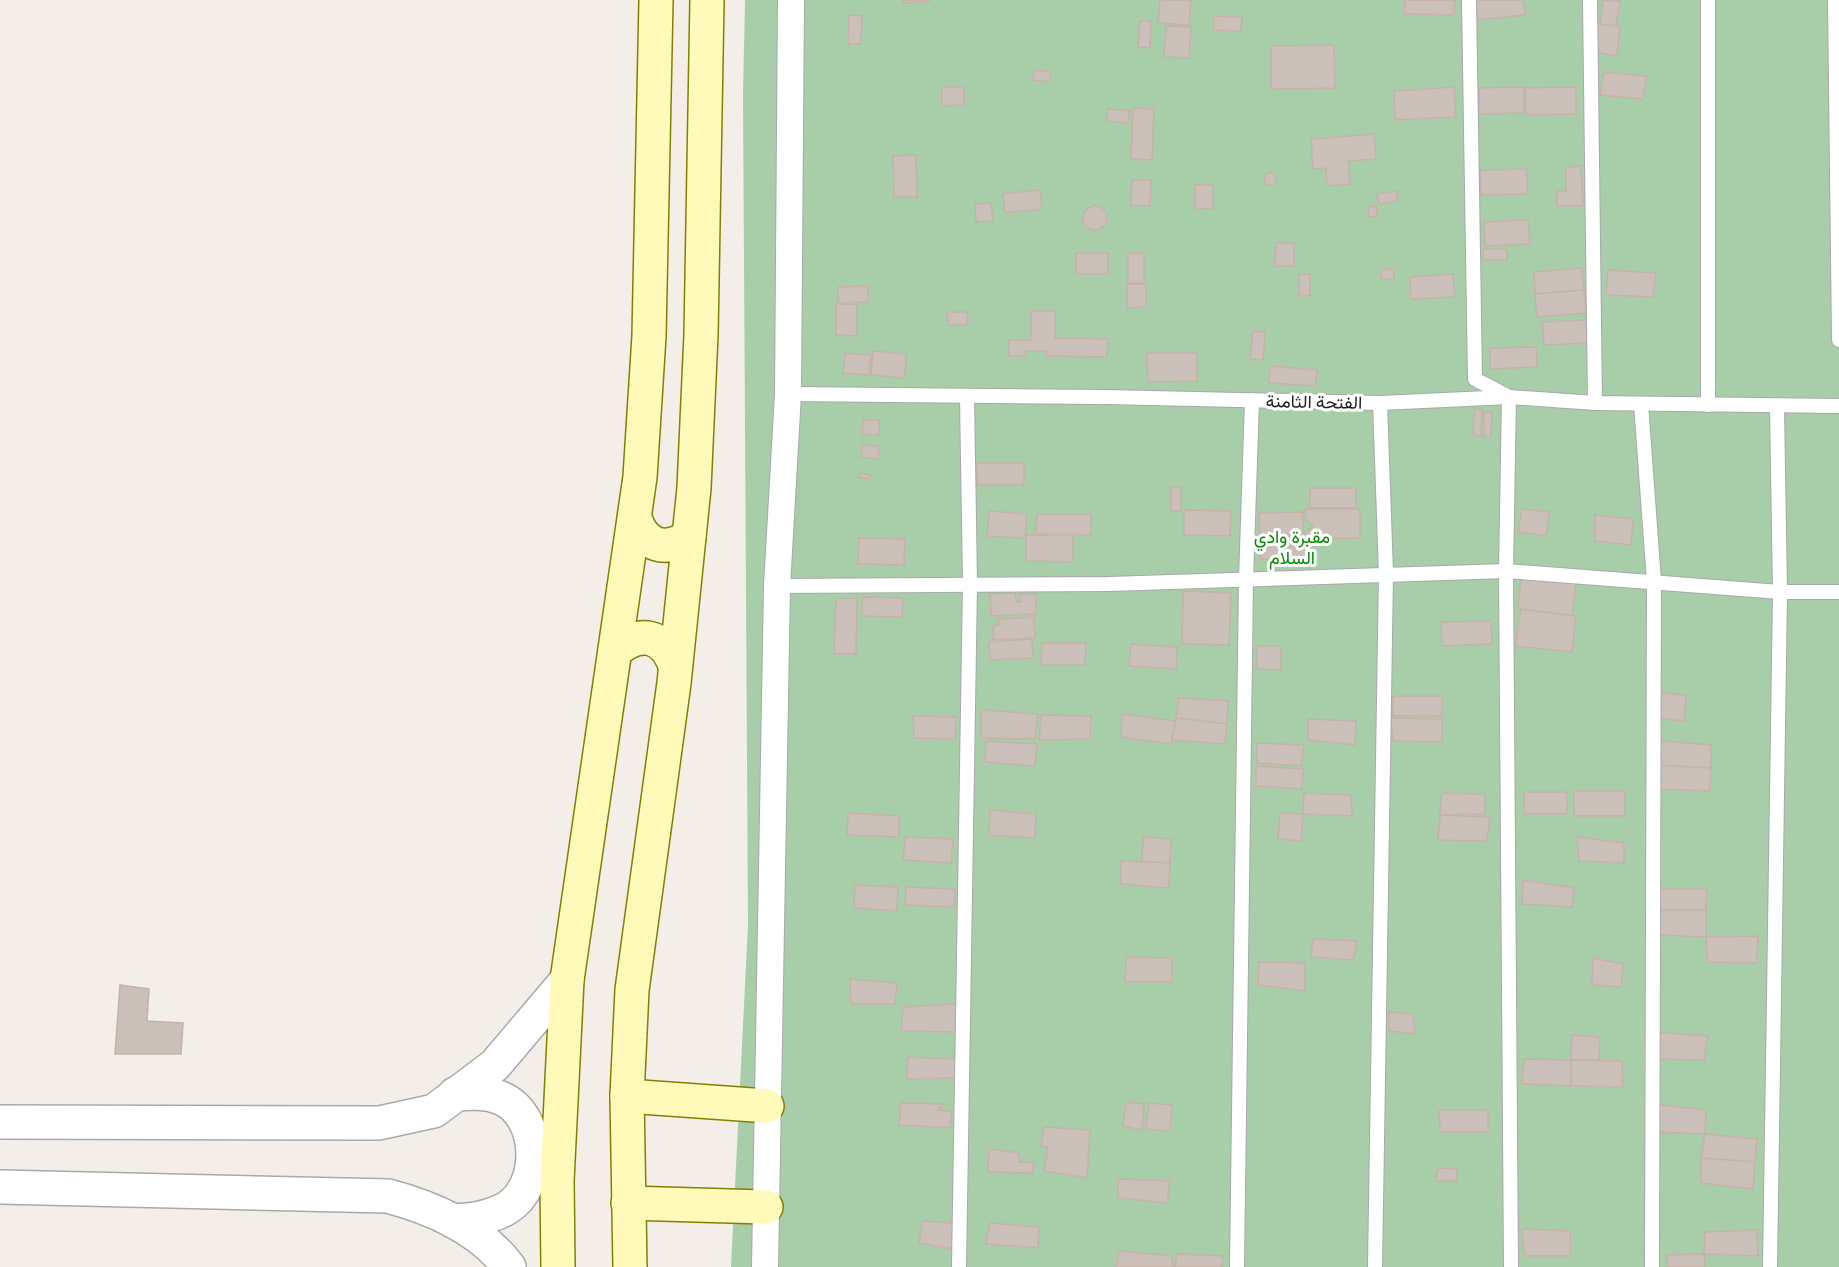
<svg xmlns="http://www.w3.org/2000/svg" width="1839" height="1267" font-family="'Fira Sans Condensed',Vazirmatn,sans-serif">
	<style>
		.cemetery { fill: #a7cea8 }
		.building { fill: #cbbfba; stroke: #c6b2a8; stroke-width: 1.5 }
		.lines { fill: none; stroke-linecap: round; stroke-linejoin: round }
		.service-casing { stroke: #a9a9a9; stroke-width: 16 }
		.minor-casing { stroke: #a9a9a9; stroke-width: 28 }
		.tertiary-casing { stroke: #a9a9a9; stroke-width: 36 }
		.secondary-casing { stroke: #828000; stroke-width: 36 }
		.service { stroke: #fff; stroke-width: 14 }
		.minor { stroke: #fff; stroke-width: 26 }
		.tertiary { stroke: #fff; stroke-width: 33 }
		.secondary { stroke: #fffaba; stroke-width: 33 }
		.labels { text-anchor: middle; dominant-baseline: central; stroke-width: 6; stroke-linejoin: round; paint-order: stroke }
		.street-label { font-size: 18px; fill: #222; stroke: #fff }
		.park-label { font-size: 18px; fill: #068a01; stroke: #fff }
	</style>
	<rect width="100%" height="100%" fill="#f3eee8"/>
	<polygon class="cemetery" points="745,0 1839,0 1839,1267 731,1267 748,925 743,96"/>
	<g class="building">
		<polygon points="903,0 929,0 929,2 903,3"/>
		<polygon points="1160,0 1191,0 1189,25 1158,23"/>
		<polygon points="1405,0 1455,0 1454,15 1404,14"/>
		<polygon points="1475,0 1523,0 1525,15 1477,20"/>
		<polygon points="1603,0 1620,1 1616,26 1600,25"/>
		<polygon points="849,15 862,16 861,44 848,44"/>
		<polygon points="1214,16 1242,17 1241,31 1213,30"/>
		<polygon points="1140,21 1151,21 1150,48 1138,47"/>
		<polygon points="1597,24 1620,26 1617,56 1594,52"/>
		<polygon points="1166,26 1191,27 1189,58 1164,57"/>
		<polygon points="1334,45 1335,88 1271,89 1271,46"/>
		<polygon points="1035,70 1051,72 1050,82 1033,80"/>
		<polygon points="1604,72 1647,76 1643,99 1600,95"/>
		<polygon points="942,87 964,87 964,105 942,106"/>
		<polygon points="1454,87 1456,117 1395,120 1394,91"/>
		<polygon points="1524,87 1524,113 1479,114 1479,88"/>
		<polygon points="1576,87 1576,114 1526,115 1525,88"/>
		<polygon points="1133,108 1154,109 1152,160 1131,159"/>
		<polygon points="1108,109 1130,111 1128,123 1107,121"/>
		<polygon points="1374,134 1376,159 1348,161 1350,184 1327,186 1326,168 1313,169 1311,139"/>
		<polygon points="916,155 917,197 894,197 893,156"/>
		<polygon points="1581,166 1583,206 1557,206 1557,191 1566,191 1566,167"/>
		<polygon points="1527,169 1527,194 1481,195 1480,170"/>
		<circle cx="1270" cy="179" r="6"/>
		<polygon points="1132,180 1151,180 1150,206 1131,205"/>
		<polygon points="1195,184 1213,185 1213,209 1195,208"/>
		<polygon points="1040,190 1042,209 1005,213 1003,194"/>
		<polygon points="1396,191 1398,201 1379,204 1377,194"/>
		<polygon points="991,203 993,221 976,222 975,204"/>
		<circle cx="1095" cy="218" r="12"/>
		<polygon points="1376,206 1378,216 1369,217 1368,207"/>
		<polygon points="1528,220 1530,244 1485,246 1484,222"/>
		<polygon points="1276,243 1294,243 1294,266 1275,266"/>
		<polygon points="1483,249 1506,249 1507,260 1483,260"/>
		<rect x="1076" y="253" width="32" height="21"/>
		<rect x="1128" y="253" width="16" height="30"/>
		<polygon points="1582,268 1584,290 1535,294 1534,272"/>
		<rect x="1381" y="269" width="13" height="10"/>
		<polygon points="1608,270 1656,273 1653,297 1606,295"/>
		<rect x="1299" y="274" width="11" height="22"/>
		<polygon points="1453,274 1455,297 1411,299 1410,277"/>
		<polygon points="1127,284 1146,284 1146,307 1127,308"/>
		<polygon points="868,286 868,302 838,303 838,287"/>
		<polygon points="1584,290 1586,313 1537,317 1535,294"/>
		<polygon points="836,304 857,304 857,336 836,335"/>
		<polygon points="1031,311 1055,311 1055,338 1108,339 1107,357 1046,356 1047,351 1026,351 1026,356 1009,356 1009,340 1031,340"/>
		<polygon points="947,312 967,312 968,325 948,325"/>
		<polygon points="1587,320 1588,343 1544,345 1542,322"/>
		<polygon points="1253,331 1265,332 1263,360 1250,359"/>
		<polygon points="1536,347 1537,367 1490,369 1490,348"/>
		<polygon points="873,351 906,354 905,378 871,375"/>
		<polygon points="845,353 871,355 869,375 843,373"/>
		<polygon points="1147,353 1197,353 1197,381 1148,382"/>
		<polygon points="1270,366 1317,370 1315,386 1269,383"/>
		<polygon points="1474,409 1482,410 1481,436 1473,435"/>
		<polygon points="1484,412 1492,412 1491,437 1484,437"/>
		<polygon points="863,420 879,420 879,435 862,435"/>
		<polygon points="862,445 879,446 878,459 861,457"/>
		<rect x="977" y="463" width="47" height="22"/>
		<polygon points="860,473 870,475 869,479 859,477"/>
		<polygon points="1171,487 1181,488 1181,511 1171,511"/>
		<rect x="1310" y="488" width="46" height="20"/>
		<polygon points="1305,509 1360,509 1360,538 1311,539 1305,534 1313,526 1305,518"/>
		<polygon points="1522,509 1549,512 1546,536 1518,532"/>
		<polygon points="1184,510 1231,511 1230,536 1184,535"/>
		<polygon points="989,511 1027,514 1025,538 987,536"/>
		<polygon points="1303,512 1303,534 1260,535 1259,513"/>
		<polygon points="1037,514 1091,514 1091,535 1036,534"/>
		<polygon points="1595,515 1633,519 1631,545 1595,541"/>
		<polygon points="1026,535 1073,535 1073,562 1026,561"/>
		<polygon points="859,538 905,539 904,565 858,564"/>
		<polygon points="1260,538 1308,538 1309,559 1260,559"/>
		<polygon points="1521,575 1576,581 1572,616 1518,609"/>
		<polygon points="1183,591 1231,593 1229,645 1182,644"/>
		<polygon points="1015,593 1016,602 1021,602 1020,594 1036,594 1036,614 991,616 990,594"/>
		<polygon points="862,597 903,598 902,617 862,616"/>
		<polygon points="836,598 857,598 856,654 834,654"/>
		<polygon points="1521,609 1576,616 1572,652 1515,646"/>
		<polygon points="1034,617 1035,638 993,640 993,626 999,625 998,619"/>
		<polygon points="1491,621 1492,644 1442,646 1441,622"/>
		<polygon points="1032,639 1033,658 990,660 989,642"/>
		<polygon points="1042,643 1086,643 1085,665 1041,665"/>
		<polygon points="1131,644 1177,647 1176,669 1129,666"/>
		<polygon points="1257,646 1281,646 1281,670 1257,669"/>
		<polygon points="1661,692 1686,696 1684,721 1658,718"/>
		<polygon points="1393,696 1443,696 1442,716 1393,716"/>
		<polygon points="1179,698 1228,701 1227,724 1176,718"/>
		<polygon points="981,710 1038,714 1035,739 981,738"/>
		<polygon points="1122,714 1175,721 1171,744 1121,737"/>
		<polygon points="1041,715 1091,716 1090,739 1039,740"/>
		<polygon points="913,716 956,717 955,739 914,738"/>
		<polygon points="1176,718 1227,724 1225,744 1172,740"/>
		<polygon points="1391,718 1442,719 1442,742 1393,741"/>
		<polygon points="1308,719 1356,721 1355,745 1308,740"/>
		<polygon points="1653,740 1711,745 1711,768 1653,765"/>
		<polygon points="986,741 1037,744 1035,766 985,762"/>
		<polygon points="1257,743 1304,745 1301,766 1257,763"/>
		<polygon points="1653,765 1711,768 1710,791 1653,789"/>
		<polygon points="1256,766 1304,769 1301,789 1256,786"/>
		<rect x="1574" y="791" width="51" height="25"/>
		<rect x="1524" y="792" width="43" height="22"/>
		<polygon points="1304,793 1351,795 1352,816 1303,814"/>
		<polygon points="1442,793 1485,794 1485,814 1440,815"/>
		<polygon points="990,810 1036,814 1035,838 989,835"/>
		<polygon points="848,813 899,816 899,837 847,835"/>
		<polygon points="1280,813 1303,814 1301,841 1278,839"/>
		<polygon points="1440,815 1490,817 1487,841 1438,840"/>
		<polygon points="905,837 953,839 951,863 903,860"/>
		<polygon points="1143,837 1171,839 1170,863 1142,862"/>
		<polygon points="1577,837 1624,843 1624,863 1579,861"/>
		<polygon points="1121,861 1170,863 1169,888 1121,884"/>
		<polygon points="1523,880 1574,888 1572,907 1522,904"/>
		<polygon points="855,885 898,887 897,911 854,908"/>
		<polygon points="906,887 955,889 954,907 905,905"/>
		<polygon points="1653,889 1707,889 1706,910 1653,910"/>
		<polygon points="1653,910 1706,910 1706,937 1660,935"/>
		<polygon points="1758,936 1757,963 1707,962 1706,937"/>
		<polygon points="1313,939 1357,941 1353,960 1311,957"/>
		<polygon points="1126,957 1172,958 1172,982 1125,982"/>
		<polygon points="1593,958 1623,964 1621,987 1592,985"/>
		<polygon points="1259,962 1305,963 1305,991 1258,985"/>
		<polygon points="850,979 897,983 895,1004 851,1004"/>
		<polygon points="120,985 149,989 147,1021 183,1023 181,1054 115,1054"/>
		<polygon points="956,1004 955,1032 901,1031 903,1007"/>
		<polygon points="1389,1012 1413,1014 1415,1034 1389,1031"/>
		<polygon points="1653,1032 1708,1036 1704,1060 1653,1059"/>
		<polygon points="1572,1035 1600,1037 1599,1060 1571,1060"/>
		<polygon points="908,1057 956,1059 955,1078 907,1079"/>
		<polygon points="1524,1059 1571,1060 1571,1086 1522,1084"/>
		<polygon points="1571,1060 1622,1061 1623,1087 1571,1086"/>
		<polygon points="1126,1102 1144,1104 1142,1130 1123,1126"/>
		<polygon points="901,1103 944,1104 938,1110 952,1112 950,1128 899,1125"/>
		<polygon points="1149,1103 1172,1105 1170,1131 1146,1129"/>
		<polygon points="1652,1104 1706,1110 1705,1134 1652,1132"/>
		<polygon points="1439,1110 1488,1110 1488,1132 1440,1132"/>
		<polygon points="1044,1127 1090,1130 1087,1178 1044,1171 1048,1147 1041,1146"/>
		<polygon points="1705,1134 1757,1139 1755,1162 1701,1158"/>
		<polygon points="989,1149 1019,1153 1019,1162 1034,1162 1032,1173 988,1172"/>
		<polygon points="1701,1158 1755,1162 1753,1189 1701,1183"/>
		<polygon points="1439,1168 1457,1169 1457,1181 1435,1181"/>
		<polygon points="1118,1179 1170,1181 1167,1203 1118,1198"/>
		<polygon points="923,1221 954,1223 952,1249 919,1243"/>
		<polygon points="990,1223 1039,1227 1038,1248 986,1244"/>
		<polygon points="1522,1229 1570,1231 1571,1256 1524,1256"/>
		<polygon points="1757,1230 1758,1256 1704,1254 1705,1232"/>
		<polygon points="1119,1251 1172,1256 1173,1267 1116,1267"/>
		<polygon points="1177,1254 1223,1256 1222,1267 1175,1267"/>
		<polygon points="1704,1254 1705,1267 1668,1267 1667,1255"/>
	</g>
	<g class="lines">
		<g class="service-casing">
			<g id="service">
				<polyline points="1469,0 1475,379 1509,397 1506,571 1511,1267"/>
				<polyline points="1590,0 1595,403"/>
				<polyline points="1708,0 1708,405"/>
				<polyline points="1835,0 1839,340"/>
				<polyline points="788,394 1106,397 1380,403 1509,397 1595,403 1839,406"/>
				<polyline points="1641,404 1654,581 1652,1267"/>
				<polyline points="777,586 1109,584 1506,571 1780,592 1839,592"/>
				<polyline points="959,1267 970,583 967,397"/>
				<polyline points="1237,1267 1246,581 1252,400"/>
				<polyline points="1375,1267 1386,573 1380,403"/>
				<polyline points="1770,1267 1780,592 1777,407"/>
			</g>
		</g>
		<g class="minor-casing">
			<polyline id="minor" points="765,1267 777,586 788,394 791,0"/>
		</g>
		<g class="tertiary-casing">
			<g id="tertiary">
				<polyline points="0,1122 379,1123 434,1111 495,1065 567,980"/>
				<path d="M0,1187L388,1196C433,1208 480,1228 509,1267"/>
				<path d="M453,1221C471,1220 490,1218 507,1208C543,1186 542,1116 501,1098C486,1092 471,1093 455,1094"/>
			</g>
		</g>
		<g class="secondary-casing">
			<g id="secondary">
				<path d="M635,518C644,546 665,553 689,536"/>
				<path d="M615,651C640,630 663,634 675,665"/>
				<polyline points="627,1096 767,1106"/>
				<polyline points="628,1203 766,1207"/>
				<polyline points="558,1267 557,1181 567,980 640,477 649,336 656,0"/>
				<polyline points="630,1267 627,1096 632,990 674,683 694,488 701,335 707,0"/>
			</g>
		</g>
		<use href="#service" class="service"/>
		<use href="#minor" class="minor"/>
		<use href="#tertiary" class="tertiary"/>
		<use href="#secondary" class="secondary"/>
	</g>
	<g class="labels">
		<g class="street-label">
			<text transform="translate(1314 402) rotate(1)">الفتحة الثامنة</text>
		</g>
		<g class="park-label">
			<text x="1292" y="537">مقبرة وادي<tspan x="1292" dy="21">السلام</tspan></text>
		</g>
	</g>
</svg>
